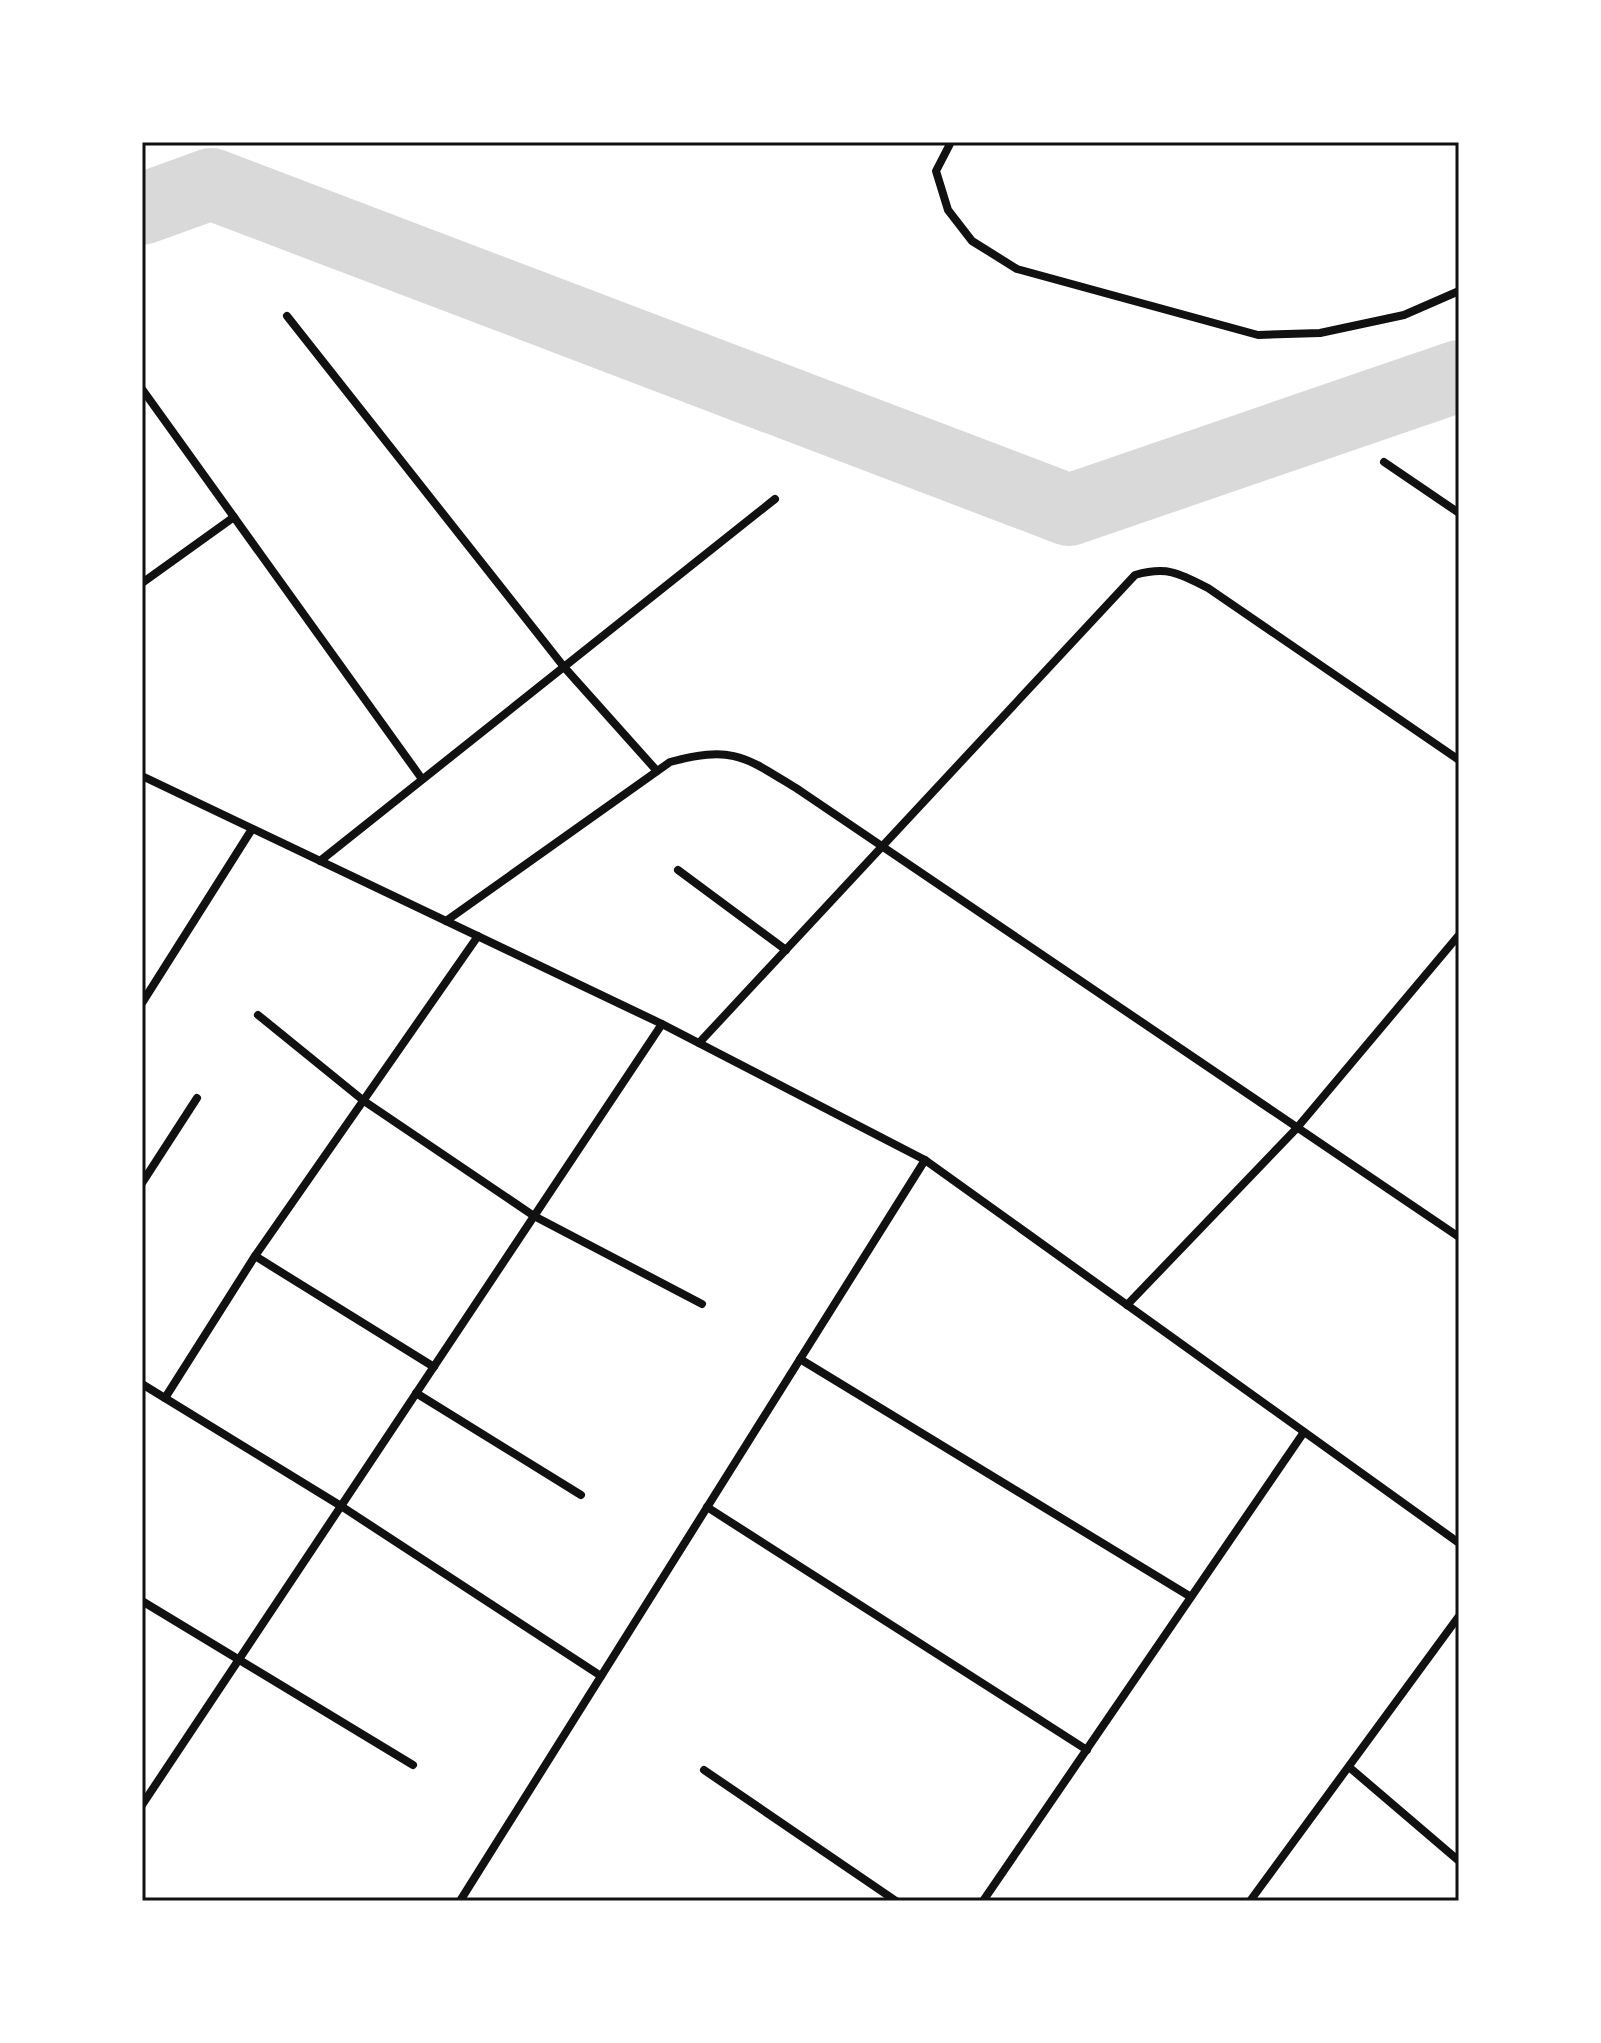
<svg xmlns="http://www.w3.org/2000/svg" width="1601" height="2043" font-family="Ubuntu,sans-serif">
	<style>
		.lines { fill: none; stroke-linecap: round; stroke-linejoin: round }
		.river { stroke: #d9d9d9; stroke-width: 72 }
		.minor { stroke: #111; stroke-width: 8 }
		.neatline { fill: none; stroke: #111; stroke-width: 3 }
	</style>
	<rect width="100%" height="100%" fill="#fff"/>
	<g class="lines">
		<polyline class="river" points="142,209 211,184 1069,510 1459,376"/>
		<g class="minor">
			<polyline points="951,142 936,171 948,210 972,241 1017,269 1258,335 1320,333 1404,315 1459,291"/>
			<polyline points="287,316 564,667 657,771"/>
			<polyline points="142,389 422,779"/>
			<polyline points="1384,462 1459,513"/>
			<polyline points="142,583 234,517"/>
			<polyline points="142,776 662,1024 925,1160 1459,1543"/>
			<polyline points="320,861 775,499"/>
			<polyline points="678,870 786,950"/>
			<path d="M446,921L670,762C735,745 745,757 799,790L1459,1237"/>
			<polyline points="142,1003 252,829"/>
			<polyline points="258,1015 364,1101 534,1216 702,1304"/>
			<path d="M699,1043L1135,575C1167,566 1179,573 1208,588L1459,760"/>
			<polyline points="142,1183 197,1098"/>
			<polyline points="255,1256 434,1367"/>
			<polyline points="1127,1305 1296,1129 1459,935"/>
			<polyline points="800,1359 1191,1597"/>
			<polyline points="142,1384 341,1506 601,1676"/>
			<polyline points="416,1393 581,1495"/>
			<polyline points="165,1398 255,1256 478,936"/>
			<polyline points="707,1507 1087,1750"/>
			<polyline points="142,1601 413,1765"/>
			<polyline points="1349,1767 1459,1861"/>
			<polyline points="704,1770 896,1901"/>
			<polyline points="142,1805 662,1024"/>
			<polyline points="460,1901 925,1160"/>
			<polyline points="983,1901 1304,1432"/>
			<polyline points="1250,1901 1459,1616"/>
		</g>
	</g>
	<rect width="1601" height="2043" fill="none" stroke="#ffffff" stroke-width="288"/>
	<rect x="144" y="144" width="1313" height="1755" class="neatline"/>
</svg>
